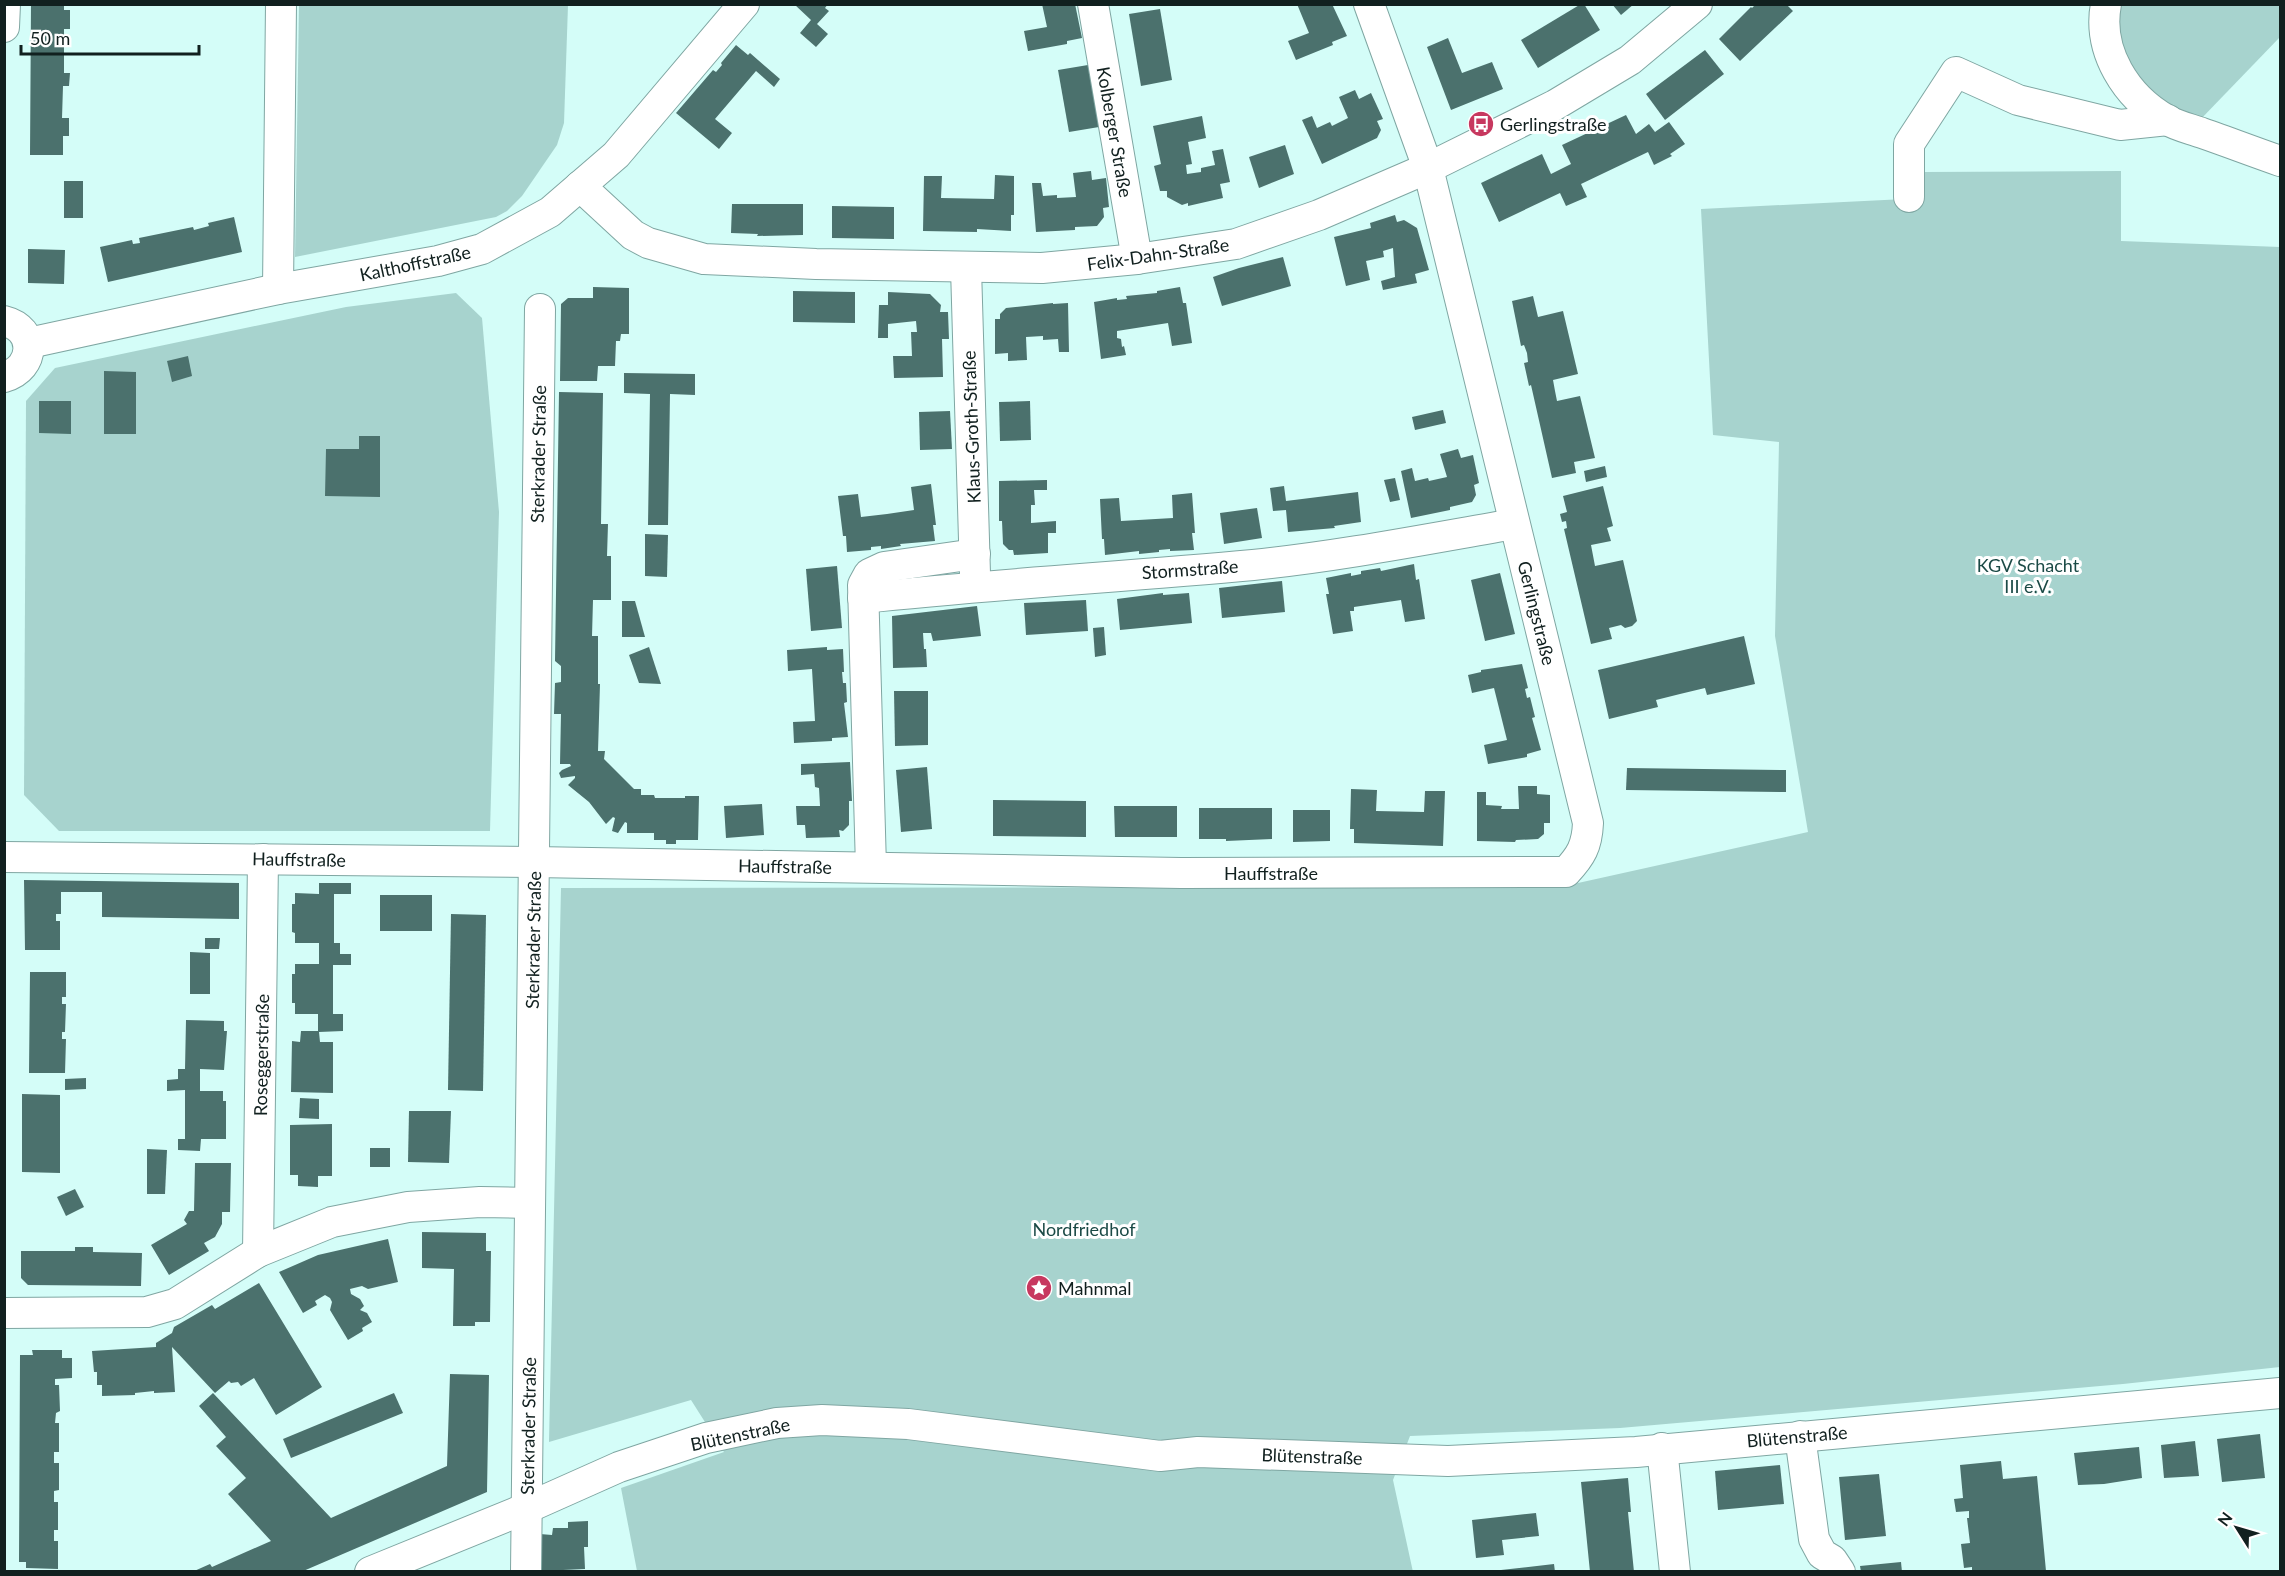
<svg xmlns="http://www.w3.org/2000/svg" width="2285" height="1576" font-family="Lato,sans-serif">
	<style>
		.green { fill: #a7d3ce }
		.building { fill: #4b716d }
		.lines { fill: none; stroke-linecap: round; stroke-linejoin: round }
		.minor-casing { stroke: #7fa6a2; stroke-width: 32 }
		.minor { stroke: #fff; stroke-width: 30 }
		.labels { text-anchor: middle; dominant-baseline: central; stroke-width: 6; stroke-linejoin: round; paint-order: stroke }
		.poi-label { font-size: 18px; fill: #11201f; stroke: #fff; text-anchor: start }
		.street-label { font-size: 18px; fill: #11201f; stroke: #fff }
		.park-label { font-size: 18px; fill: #1b4a46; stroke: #fff }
	</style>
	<rect width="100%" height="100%" fill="#d4fdf8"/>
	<g class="green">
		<polygon points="299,5 568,5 564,123 557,145 522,196 507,211 496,217 295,257"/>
		<polygon points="2116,5 2280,5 2280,37 2198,122 2174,114 2134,77 2118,39"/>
		<polygon points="2121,171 2121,241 2280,247 2280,1367 2123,1384 1620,1428 1410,1436 1393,1480 1413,1572 637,1571 621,1488 724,1452 691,1400 549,1442 561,888 1560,887 1808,832 1775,636 1779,442 1713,435 1701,209 1925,198 1924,172"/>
		<polygon points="456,293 482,318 499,512 490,831 59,831 24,795 26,401 55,368 346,307"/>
	</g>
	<g class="building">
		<polygon points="31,4 64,4 64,10 70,10 70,29 64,29 64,73 70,73 69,86 63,86 62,118 69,118 69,136 63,136 63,155 30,155"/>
		<polygon points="794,4 828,4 825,8 829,11 817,24 828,34 816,47 800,33 811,20"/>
		<polygon points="1042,4 1075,4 1082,38 1067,41 1067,44 1028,51 1024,31 1047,27"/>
		<polygon points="1297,4 1332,4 1347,36 1332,42 1333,45 1296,60 1288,41 1309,33"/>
		<polygon points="1581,4 1584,4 1600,30 1538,68 1521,40"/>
		<polygon points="1612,4 1634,4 1621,15"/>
		<polygon points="1756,4 1786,4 1793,11 1740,61 1719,39 1751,7 1752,8"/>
		<polygon points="1160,9 1172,80 1141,86 1129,14"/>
		<polygon points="1448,38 1462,73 1492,62 1503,89 1451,110 1427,47"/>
		<polygon points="736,45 748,55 750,53 780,79 774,87 756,71 715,119 732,133 719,149 676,113 713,70 716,72 722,65 721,63"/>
		<polygon points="1705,50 1724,74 1665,120 1646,94"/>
		<polygon points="1088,65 1099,127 1069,132 1058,70"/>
		<polygon points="1355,90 1359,99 1371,93 1383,119 1377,121 1381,130 1377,138 1322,164 1302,120 1312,116 1317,128 1330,122 1332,126 1348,118 1339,97"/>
		<polygon points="1626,115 1636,134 1649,124 1655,132 1669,122 1685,144 1670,154 1672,156 1654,165 1648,152 1581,184 1587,197 1566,206 1560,193 1499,222 1481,183 1542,154 1551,174 1571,164 1562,145"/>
		<polygon points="1202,116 1206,138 1188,142 1192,164 1186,165 1187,174 1201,172 1201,168 1215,165 1212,151 1223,149 1230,182 1220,184 1223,198 1188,206 1188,203 1182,205 1167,197 1167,191 1160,191 1154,166 1161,164 1153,126"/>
		<polygon points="1285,145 1294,174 1259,188 1249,157"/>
		<polygon points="1091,171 1092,180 1106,178 1109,207 1103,208 1104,217 1097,226 1075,227 1075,230 1036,232 1032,183 1041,183 1043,196 1057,195 1057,198 1076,197 1073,173"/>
		<polygon points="995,175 1014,176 1014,215 1011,215 1011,231 977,229 977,232 923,231 924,176 942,176 941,198 994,199"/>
		<rect x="64" y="181" width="19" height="37"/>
		<polygon points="732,204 803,204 803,235 757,236 758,234 731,233"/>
		<polygon points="832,206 894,207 894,239 832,238"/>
		<polygon points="1395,215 1397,222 1404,220 1417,228 1429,270 1415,274 1417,283 1383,290 1381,281 1395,277 1393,248 1383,251 1384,257 1366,261 1370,280 1346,286 1334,237 1371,228 1370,223"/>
		<polygon points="234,217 242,252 108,282 100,247 132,240 133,244 140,243 139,238 193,227 194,230 209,226 208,223"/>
		<polygon points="28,249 65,250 64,284 28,283"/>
		<polygon points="1283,257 1291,286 1222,306 1213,277 1239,268"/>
		<polygon points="593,287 629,288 629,334 621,334 620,341 616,341 615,366 598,366 597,381 560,381 561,304 568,298 593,298"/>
		<polygon points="1180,287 1183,303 1186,303 1192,343 1172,346 1168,323 1117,331 1117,338 1121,339 1122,347 1124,346 1126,355 1101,359 1094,302 1117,298 1117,300 1127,299 1126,296 1157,293 1157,291"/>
		<polygon points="793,291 855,292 855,323 793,322"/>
		<polygon points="888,292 930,294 941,305 940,312 948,312 949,339 942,339 943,377 894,378 893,356 912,356 911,332 917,332 916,321 888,324 888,338 878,338 879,305 888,305"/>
		<polygon points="1533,296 1538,317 1563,311 1578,374 1553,380 1555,391 1557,401 1580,396 1595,458 1574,462 1576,473 1552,478 1531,385 1529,386 1524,363 1528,362 1527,353 1524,345 1521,346 1512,301"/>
		<polygon points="1053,303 1053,304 1068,303 1069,352 1059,352 1058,339 1043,340 1043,336 1026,337 1027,360 1008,361 1008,353 995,354 995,319 1000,319 1000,314 1006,308"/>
		<polygon points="188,356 192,376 172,382 167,361"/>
		<polygon points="104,371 136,372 136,434 104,434"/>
		<polygon points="624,373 695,374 695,395 670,394 668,525 648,525 650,394 624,393"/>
		<polygon points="559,392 603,393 601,524 608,524 607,556 611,556 611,600 593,600 592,636 598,636 598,684 600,684 598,751 605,751 604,759 634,789 641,789 641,795 654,795 655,798 685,798 685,796 699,796 698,840 676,840 676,844 666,844 666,840 654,840 654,833 627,833 627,823 625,822 618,833 612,831 615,818 613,817 606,824 589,802 568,785 575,778 575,776 561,778 559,773 562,770 571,766 570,764 560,764 561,714 554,714 555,683 561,682 561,666 555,661"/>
		<polygon points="39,401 71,401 71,434 39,433"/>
		<polygon points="1030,401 1031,440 1000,441 999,402"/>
		<polygon points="1443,410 1446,423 1415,430 1412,417"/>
		<polygon points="950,411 952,449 920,450 919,412"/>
		<polygon points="359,436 380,436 380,497 325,496 326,449 359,449"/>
		<polygon points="1458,449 1461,458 1473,455 1479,483 1474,485 1476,495 1472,502 1450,507 1450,510 1411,518 1401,471 1412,468 1415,481 1428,478 1429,481 1447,477 1440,454"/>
		<polygon points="1605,466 1607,477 1586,482 1584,471"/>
		<polygon points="1395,478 1400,500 1390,502 1384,480"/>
		<polygon points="1047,480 1047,490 1034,490 1035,505 1031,505 1031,523 1056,521 1056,533 1048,533 1048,553 1014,555 1013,550 1009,550 1003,544 1002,521 999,521 999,481"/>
		<polygon points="931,484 936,525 933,525 935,541 900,544 901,546 881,549 881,546 871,547 871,550 847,552 846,536 843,536 838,496 858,494 861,517 887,514 914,510 911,487"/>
		<polygon points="1284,486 1286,501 1358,492 1361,522 1334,526 1335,528 1288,532 1286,510 1273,511 1270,488"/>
		<polygon points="1603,486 1613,526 1607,528 1611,541 1591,545 1595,566 1623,560 1637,621 1632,626 1625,628 1621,625 1609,628 1612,639 1591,644 1564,529 1567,528 1566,521 1562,522 1560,514 1567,512 1563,496"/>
		<polygon points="1192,493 1195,533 1192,533 1194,550 1170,551 1170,549 1159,550 1159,552 1139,554 1139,551 1105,555 1104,539 1102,539 1100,499 1119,498 1121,521 1173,518 1172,495"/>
		<polygon points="1257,508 1262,538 1224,544 1220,513"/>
		<polygon points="645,534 668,535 667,577 645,576"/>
		<polygon points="1414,564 1416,580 1419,579 1425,619 1405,622 1401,600 1354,607 1354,611 1350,611 1353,631 1333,634 1326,594 1329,594 1326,578 1351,573 1351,576 1361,574 1361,571 1380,568 1381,571"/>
		<polygon points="837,566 842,628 811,631 806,569"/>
		<polygon points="1500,573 1515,634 1485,641 1471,580"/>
		<polygon points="1282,581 1285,612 1222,618 1219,588"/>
		<polygon points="1163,593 1163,595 1189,593 1192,623 1120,630 1117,599"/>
		<polygon points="1086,600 1088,631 1026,635 1024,603"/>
		<polygon points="622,601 635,601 645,637 622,637"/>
		<polygon points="977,606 981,636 933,641 931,633 923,633 924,649 926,649 927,667 893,668 892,616"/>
		<polygon points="1104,627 1106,655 1095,657 1093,628"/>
		<polygon points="1744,636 1755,684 1707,695 1705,688 1680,694 1656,700 1658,707 1609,719 1598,670"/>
		<polygon points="649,647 661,684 639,683 629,655"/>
		<polygon points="827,647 827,650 843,649 844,672 842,672 843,683 846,683 847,702 844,703 848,737 832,738 832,741 794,743 793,722 815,721 812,669 788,671 787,650"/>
		<polygon points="1522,664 1528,688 1525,689 1527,698 1530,697 1535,717 1532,718 1541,750 1527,754 1527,757 1488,764 1484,745 1507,740 1494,688 1472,693 1468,675 1481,672 1481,670"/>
		<polygon points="894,691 928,691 928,745 895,746"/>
		<polygon points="850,762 852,801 849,801 849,825 843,831 839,830 840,837 806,838 805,825 797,825 796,806 820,806 819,788 815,787 814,774 801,775 801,764"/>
		<polygon points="927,767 932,829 901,832 896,770"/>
		<polygon points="1627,768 1786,770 1786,792 1626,790"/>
		<polygon points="1518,786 1537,786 1537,794 1550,795 1550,823 1544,823 1544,834 1538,839 1516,840 1515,842 1477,841 1477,792 1486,792 1486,805 1502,806 1501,809 1519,809"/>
		<polygon points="1351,789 1377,790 1376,811 1424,812 1425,791 1445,791 1443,846 1354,843 1354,829 1350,829"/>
		<polygon points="993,800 1086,801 1086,837 993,836"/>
		<polygon points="762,804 764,835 726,838 724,806"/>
		<polygon points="1114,806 1177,806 1177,837 1115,837"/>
		<polygon points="1199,808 1272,808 1272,839 1226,841 1226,839 1199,839"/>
		<polygon points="1293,810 1330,810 1330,841 1293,842"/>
		<polygon points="24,880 239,883 239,919 102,917 102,892 61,892 61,914 56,914 56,921 60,921 60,950 25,950"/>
		<polygon points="319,883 351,883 351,894 334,894 334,943 340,943 340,954 351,954 351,965 333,965 333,1014 343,1014 343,1031 319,1032 320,1042 333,1042 333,1093 291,1092 292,1041 300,1042 301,1031 318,1031 318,1014 295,1014 295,1003 292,1003 292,974 295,974 295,964 319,964 319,943 295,943 295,933 292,932 292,904 295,904 295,893 319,894"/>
		<rect x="380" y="895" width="52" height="36"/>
		<polygon points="451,914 486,915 483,1091 448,1090"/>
		<polygon points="205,938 220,938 219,949 205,949"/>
		<polygon points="190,952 210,953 210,994 190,994"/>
		<polygon points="30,972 66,972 66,997 62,997 62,1004 66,1004 65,1032 62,1032 62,1039 66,1039 65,1073 29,1073"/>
		<polygon points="186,1020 224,1021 224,1031 227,1031 224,1070 200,1069 200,1091 223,1091 223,1101 226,1101 226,1139 201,1139 200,1151 178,1150 178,1139 185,1139 185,1090 167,1091 167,1080 178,1079 178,1069 185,1069"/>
		<polygon points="86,1078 86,1089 65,1090 65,1079"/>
		<polygon points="22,1094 60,1095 60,1173 22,1172"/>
		<polygon points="300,1098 319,1099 319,1119 299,1118"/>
		<polygon points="409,1111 451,1111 449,1163 408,1162"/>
		<polygon points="332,1124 332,1176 318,1176 318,1187 298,1186 298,1175 290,1175 290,1125"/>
		<rect x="370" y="1148" width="20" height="19"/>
		<polygon points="147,1149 167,1150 165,1194 147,1194"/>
		<polygon points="195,1163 231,1163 230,1212 222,1212 222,1224 215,1237 204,1243 209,1251 169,1275 151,1245 187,1224 184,1220 189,1211 194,1211"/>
		<polygon points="75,1189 84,1207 66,1216 57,1197"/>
		<polygon points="422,1232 486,1233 486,1251 491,1251 490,1322 475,1322 475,1326 453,1326 454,1269 422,1268"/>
		<polygon points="388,1239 398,1282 368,1289 362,1286 350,1289 351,1294 360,1299 364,1306 360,1310 367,1313 372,1322 362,1328 363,1331 348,1340 330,1310 332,1302 330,1298 325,1295 315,1301 317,1305 303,1313 279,1272 318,1255"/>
		<polygon points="75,1247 93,1247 93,1252 142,1253 141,1286 28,1285 21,1278 21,1251 75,1251"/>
		<polygon points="259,1283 322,1387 276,1415 254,1378 241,1386 238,1382 231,1383 229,1381 215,1393 172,1347 175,1392 154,1393 154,1391 135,1393 135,1395 102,1396 102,1385 97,1385 97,1372 94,1372 92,1351 156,1347 156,1343 172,1333 174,1327 212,1305 215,1309"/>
		<polygon points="32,1350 62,1350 62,1358 72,1358 72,1378 55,1379 55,1385 59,1385 60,1411 56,1413 55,1423 59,1423 59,1452 54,1452 54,1463 59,1463 59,1490 54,1491 54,1502 58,1502 58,1530 54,1530 54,1541 58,1541 58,1569 26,1568 26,1562 19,1562 20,1355 33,1355"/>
		<polygon points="450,1374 489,1375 487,1492 301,1572 192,1572 210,1564 212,1567 271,1541 228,1494 246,1478 216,1446 226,1437 199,1406 213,1393 331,1518 447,1466"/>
		<polygon points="394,1393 403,1413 291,1458 283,1439"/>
		<polygon points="2260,1434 2265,1478 2222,1482 2217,1439"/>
		<polygon points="2195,1441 2199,1476 2164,1478 2161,1445"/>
		<polygon points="2139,1447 2142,1478 2104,1484 2078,1485 2074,1453"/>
		<polygon points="2001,1461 2003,1479 2037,1476 2046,1571 1972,1572 1972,1567 1964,1568 1961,1544 1970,1543 1967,1518 1969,1518 1969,1511 1956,1512 1954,1499 1963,1498 1960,1465"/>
		<polygon points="1780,1465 1784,1504 1718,1510 1715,1471"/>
		<polygon points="1879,1474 1886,1536 1845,1540 1839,1477"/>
		<polygon points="1628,1478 1631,1512 1628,1512 1634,1572 1590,1572 1581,1482"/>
		<polygon points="1536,1513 1539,1536 1502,1540 1504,1555 1476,1558 1472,1520"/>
		<polygon points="588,1521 588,1547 584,1547 585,1569 541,1571 540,1534 552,1535 553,1528 568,1528 568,1522"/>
		<polygon points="1901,1562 1902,1572 1861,1572 1860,1566"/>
		<polygon points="1554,1564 1555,1572 1501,1572 1501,1570"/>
	</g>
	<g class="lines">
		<g class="minor-casing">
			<g id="minor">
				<polyline points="1093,4 1137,259"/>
				<path d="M2106,4C2097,51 2126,97 2167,120C2177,126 2191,129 2202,133C2228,142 2254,152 2280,161"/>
				<polyline points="4,27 5,4"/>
				<polyline points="580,186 633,235 648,243 704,259 816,264 1042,268 1137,259 1236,244 1319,215 1428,168 1555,105 1630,60 1697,4"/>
				<polyline points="1909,197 1909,144 1956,72 2018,100 2120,125 2168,120"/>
				<polyline points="966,268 975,574"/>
				<polyline points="278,289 281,4"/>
				<path d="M4,321C37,329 36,368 4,377"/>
				<polyline points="29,343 278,289 438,261 482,249 550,212 616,155 744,4"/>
				<path d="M863,598C993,584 1123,577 1253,565C1341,556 1427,539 1514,524"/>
				<path d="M4,857L534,862L1181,873L1566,872C1581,856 1587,846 1588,823L1428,168L1369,4"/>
				<polyline points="871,867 863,585 869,574 884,567 975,554"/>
				<polyline points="258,1252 263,859"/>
				<polyline points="4,1313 147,1312 175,1304 258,1252 332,1222 408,1207 480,1202 530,1203"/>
				<polyline points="1800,1436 1814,1539 1822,1554 1832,1560 1840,1572"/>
				<polyline points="1662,1448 1675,1572"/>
				<polyline points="370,1572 527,1508 619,1467 706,1438 777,1423 822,1420 908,1424 1160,1456 1198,1452 1448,1461 1636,1452 2280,1393"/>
				<polyline points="526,1572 540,309"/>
			</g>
		</g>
		<use href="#minor" class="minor"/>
	</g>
	<defs>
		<g id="bus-disc" transform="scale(1.35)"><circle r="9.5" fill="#c7385f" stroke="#fff"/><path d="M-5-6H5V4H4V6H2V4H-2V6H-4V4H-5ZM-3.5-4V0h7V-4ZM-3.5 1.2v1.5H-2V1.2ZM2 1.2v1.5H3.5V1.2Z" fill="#fff"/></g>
		<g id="sight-disc" transform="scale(1.35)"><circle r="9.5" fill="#c7385f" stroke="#fff"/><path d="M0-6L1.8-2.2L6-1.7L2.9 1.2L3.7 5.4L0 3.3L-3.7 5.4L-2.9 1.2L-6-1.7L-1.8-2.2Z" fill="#fff"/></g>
	</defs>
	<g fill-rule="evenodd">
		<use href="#bus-disc" x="1481" y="124"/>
		<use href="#sight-disc" x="1039" y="1288"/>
	</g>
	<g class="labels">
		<g class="poi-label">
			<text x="1500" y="124">Gerlingstraße</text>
			<text x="1058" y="1288">Mahnmal</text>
		</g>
		<g class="street-label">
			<text transform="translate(1115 132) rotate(80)">Kolberger Straße</text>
			<text transform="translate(1158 254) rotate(-8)">Felix-Dahn-Straße</text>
			<text transform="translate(415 263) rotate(-12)">Kalthoffstraße</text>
			<text transform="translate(971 427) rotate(-92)">Klaus-Groth-Straße</text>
			<text transform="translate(538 454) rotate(-89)">Sterkrader Straße</text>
			<text transform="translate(1190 569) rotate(-4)">Stormstraße</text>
			<text transform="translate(1537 613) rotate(76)">Gerlingstraße</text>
			<text transform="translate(299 859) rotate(1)">Hauffstraße</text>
			<text transform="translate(785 866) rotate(1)">Hauffstraße</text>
			<text x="1271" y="873">Hauffstraße</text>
			<text transform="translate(533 940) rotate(-89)">Sterkrader Straße</text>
			<text transform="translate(261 1055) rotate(-89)">Roseggerstraße</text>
			<text transform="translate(528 1426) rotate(-89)">Sterkrader Straße</text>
			<text transform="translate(740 1434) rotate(-12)">Blütenstraße</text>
			<text transform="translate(1797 1436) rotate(-5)">Blütenstraße</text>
			<text transform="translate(1312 1456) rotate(2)">Blütenstraße</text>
		</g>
		<g class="park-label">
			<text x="2028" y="565">KGV Schacht<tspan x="2028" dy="21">III e.V.</tspan></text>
			<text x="1084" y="1229">Nordfriedhof</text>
		</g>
	</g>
	<rect width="2285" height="1576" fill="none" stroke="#11201f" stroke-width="12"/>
	<g transform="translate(2237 1528) rotate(307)" stroke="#ffffff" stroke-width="4.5" paint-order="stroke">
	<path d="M0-4.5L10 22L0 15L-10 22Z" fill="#11201f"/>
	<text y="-9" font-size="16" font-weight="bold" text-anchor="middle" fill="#11201f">N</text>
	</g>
	<path d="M21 45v9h178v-9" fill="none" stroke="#11201f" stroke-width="3"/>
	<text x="30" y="45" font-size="18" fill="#11201f" stroke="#ffffff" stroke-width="4.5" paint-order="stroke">50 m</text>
</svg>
